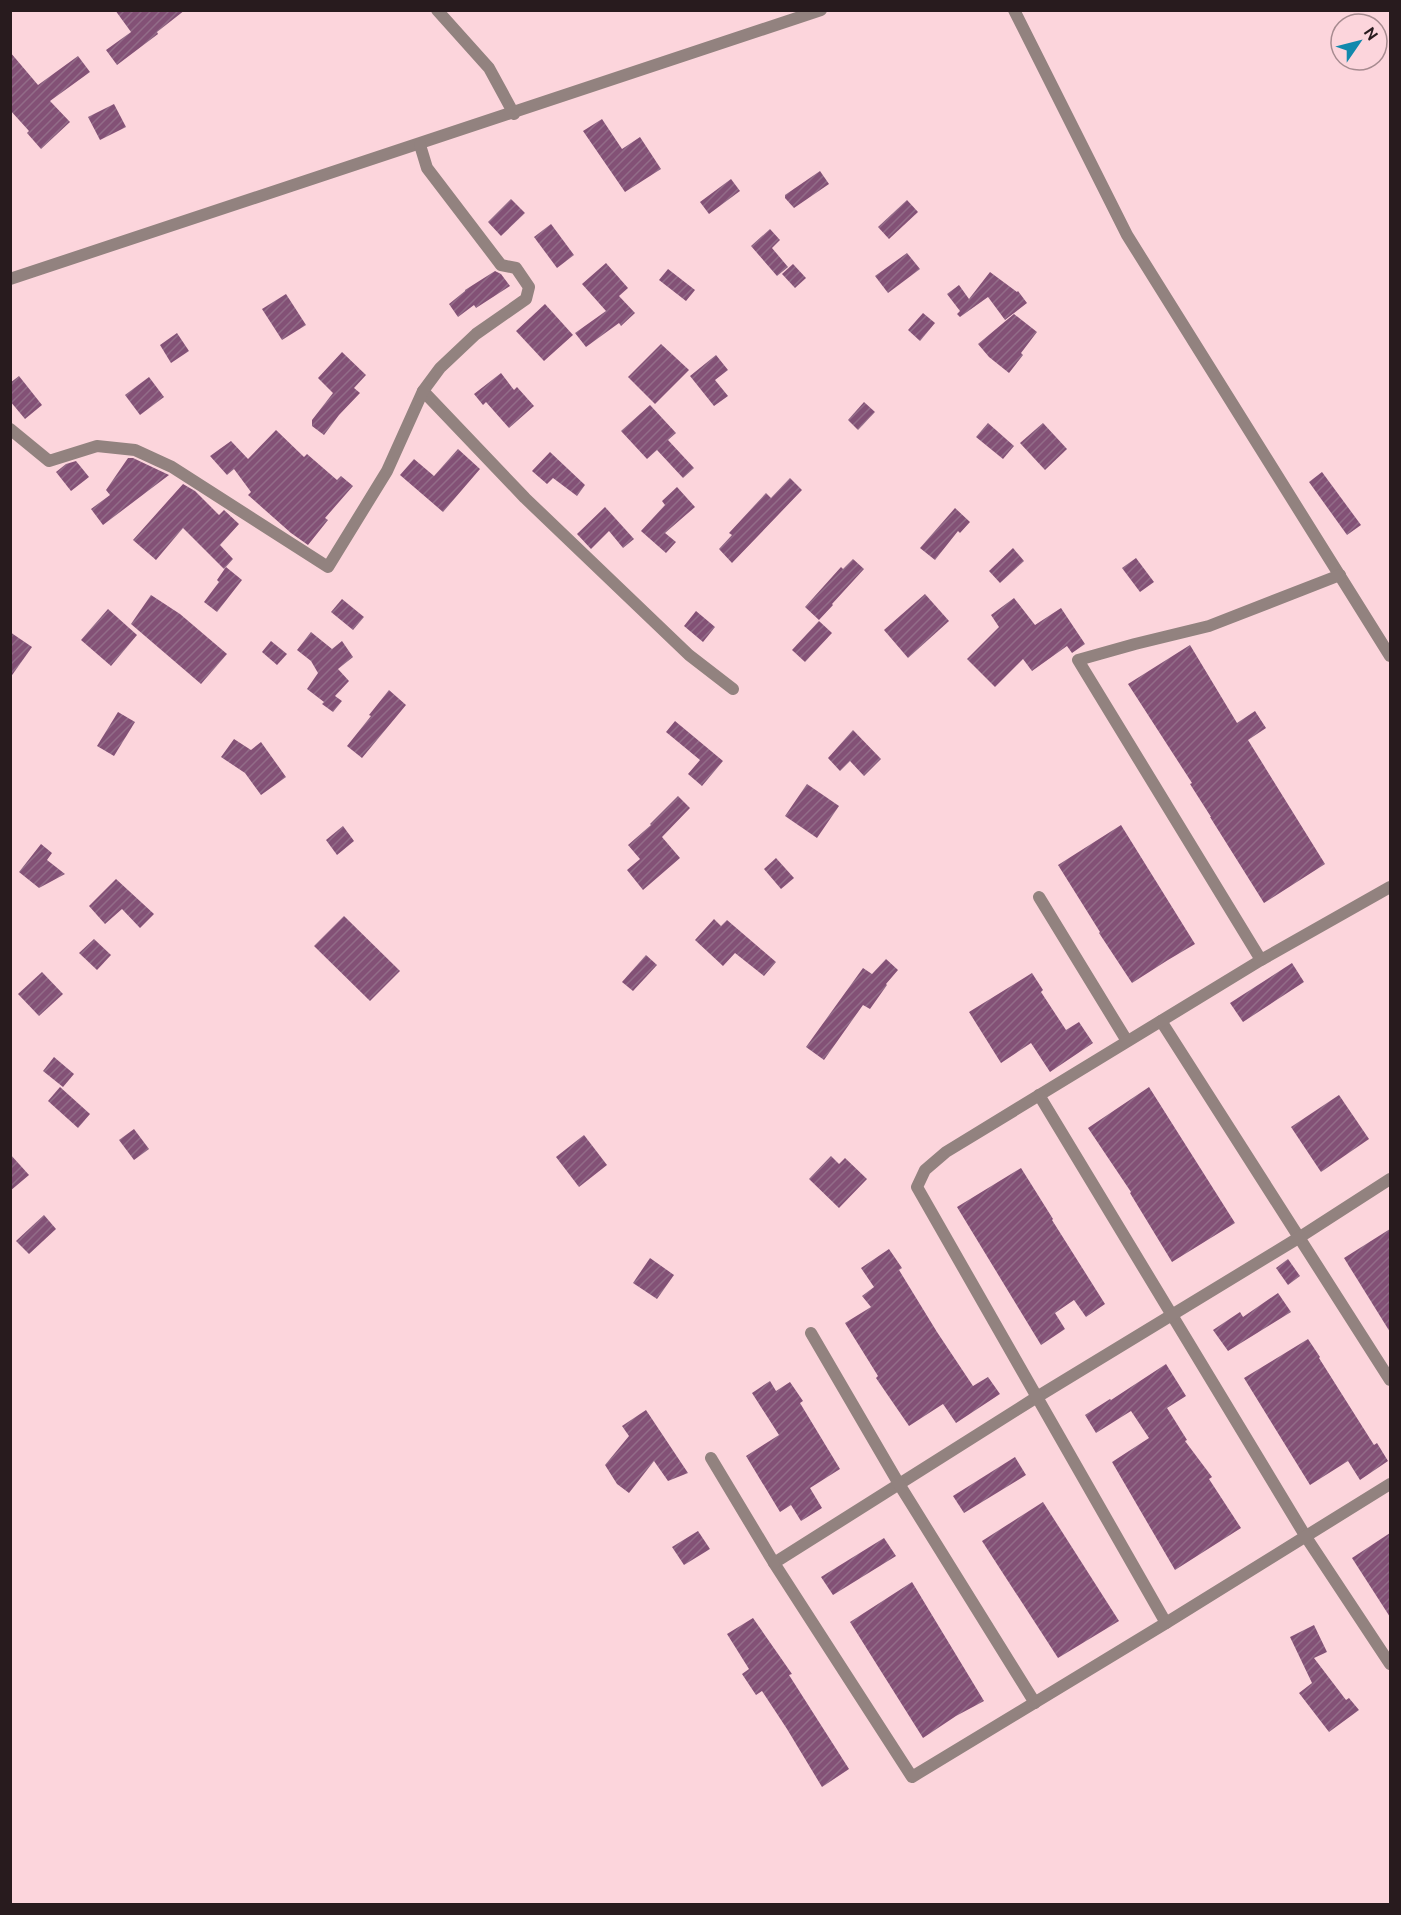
<svg xmlns="http://www.w3.org/2000/svg" width="1401" height="1915" font-family="Ubuntu,sans-serif">
	<style>
		.building { fill: url(#building-hatch) }
		.lines { fill: none; stroke-linecap: round; stroke-linejoin: round }
		.minor { stroke: #92827f; stroke-width: 12 }
	</style>
	<defs>
		<pattern id="building-hatch" width="6" height="6" patternUnits="userSpaceOnUse" patternTransform="scale(1.5)"><rect width="6" height="6" fill="#835176"/><path d="M-1 1l2-2M0 6l6-6M5 7l2-2" fill="none" stroke="#926c88"/></pattern>
	</defs>
	<rect width="100%" height="100%" fill="#fcd5dc"/>
	<g class="building">
		<polygon points="115,10 185,10 157,32 158,34 117,65 106,50 131,32"/>
		<polygon points="10,52 38,85 78,56 90,72 50,101 70,122 41,149 27,133 29,131 10,110"/>
		<polygon points="114,104 126,127 100,140 88,117"/>
		<polygon points="602,119 622,149 640,137 661,169 625,192 583,131"/>
		<polygon points="820,171 829,184 794,208 785,198 785,195"/>
		<polygon points="731,179 740,191 709,214 700,202"/>
		<polygon points="511,199 525,213 501,236 488,222"/>
		<polygon points="907,200 918,212 889,239 878,227"/>
		<polygon points="551,224 574,255 557,268 534,237"/>
		<polygon points="770,229 780,240 772,248 788,267 777,276 751,246"/>
		<polygon points="907,253 920,269 888,293 875,276"/>
		<polygon points="606,263 628,288 619,296 635,313 621,326 619,323 586,347 575,333 606,311 582,284"/>
		<polygon points="793,264 806,278 795,288 782,274"/>
		<polygon points="668,269 695,290 686,301 659,280"/>
		<polygon points="495,271 501,274 510,286 476,308 474,305 458,317 449,304 465,291 465,290"/>
		<polygon points="990,272 1017,292 1018,291 1027,303 1005,320 988,297 960,317 957,314 960,311 947,294 959,285 969,299"/>
		<polygon points="286,294 306,325 282,340 262,309"/>
		<polygon points="545,304 573,335 544,361 516,331"/>
		<polygon points="923,313 935,323 920,341 908,330"/>
		<polygon points="1014,314 1037,332 1021,353 1023,355 1009,373 989,357 978,344"/>
		<polygon points="177,333 189,351 171,363 160,345"/>
		<polygon points="661,344 689,370 655,404 628,377"/>
		<polygon points="342,352 366,375 354,388 360,393 339,415 324,435 312,426 312,420 333,393 318,378"/>
		<polygon points="716,355 728,370 715,380 728,396 714,406 690,376"/>
		<polygon points="501,373 514,390 517,387 534,406 509,428 486,402 483,405 474,394"/>
		<polygon points="19,376 42,405 25,419 10,401 10,383"/>
		<polygon points="149,377 164,397 140,415 125,395"/>
		<polygon points="864,402 875,412 858,430 848,420"/>
		<polygon points="650,405 676,433 668,440 694,468 683,478 657,450 647,459 621,431"/>
		<polygon points="988,423 1014,446 1003,459 976,437"/>
		<polygon points="1043,423 1067,449 1045,470 1020,443"/>
		<polygon points="276,430 304,457 307,454 337,480 341,476 353,486 325,518 328,520 308,545 291,533 248,495 251,492 234,469 227,475 210,456 231,441 248,459"/>
		<polygon points="458,449 480,469 443,512 400,475 414,459 434,476"/>
		<polygon points="550,452 585,485 577,496 553,478 547,484 532,471"/>
		<polygon points="128,458 133,458 169,475 103,525 91,509 110,495 106,490"/>
		<polygon points="76,461 89,477 71,491 56,472 66,464"/>
		<polygon points="1322,472 1361,525 1347,535 1309,482"/>
		<polygon points="790,478 802,490 732,563 719,549 732,535 729,533 766,493 771,498"/>
		<polygon points="183,484 195,491 219,515 224,510 239,524 220,545 233,559 224,569 183,528 156,560 133,540"/>
		<polygon points="677,487 695,507 665,533 676,542 666,553 641,531 665,505 662,501"/>
		<polygon points="605,507 634,539 623,548 609,531 591,549 577,534"/>
		<polygon points="955,508 970,522 960,533 958,531 935,560 920,548"/>
		<polygon points="1013,548 1024,561 1000,583 989,571"/>
		<polygon points="1136,558 1154,582 1140,592 1122,568"/>
		<polygon points="853,559 864,569 832,604 833,605 819,620 805,607 841,567 843,569"/>
		<polygon points="226,567 242,580 217,612 204,602 219,582 217,580"/>
		<polygon points="925,594 949,621 908,658 884,630"/>
		<polygon points="151,595 180,614 227,654 201,684 131,624"/>
		<polygon points="1014,598 1035,625 1061,608 1085,644 1072,653 1067,646 1032,671 1023,659 995,687 967,659 999,627 991,615"/>
		<polygon points="342,599 364,617 353,630 331,612"/>
		<polygon points="108,609 137,635 111,666 81,640"/>
		<polygon points="696,611 715,627 703,642 684,626"/>
		<polygon points="819,621 832,633 805,662 792,650"/>
		<polygon points="10,632 32,647 10,678"/>
		<polygon points="311,632 332,649 342,641 353,657 338,669 349,681 335,696 342,701 333,712 322,704 324,702 307,689 318,673 311,661 297,650"/>
		<polygon points="271,641 287,654 277,665 262,652"/>
		<polygon points="1190,645 1237,723 1255,711 1266,728 1248,740 1325,864 1264,903 1210,817 1211,817 1190,784 1192,783 1128,684"/>
		<polygon points="389,690 406,705 362,758 347,746 371,716 369,715"/>
		<polygon points="118,712 135,722 114,756 97,746"/>
		<polygon points="675,721 723,761 702,786 688,774 700,760 666,732"/>
		<polygon points="853,730 881,759 864,776 850,761 840,771 828,758"/>
		<polygon points="234,739 251,750 261,742 286,777 261,795 245,773 221,757"/>
		<polygon points="807,784 839,806 817,838 785,816"/>
		<polygon points="678,796 690,808 662,837 680,858 643,890 627,870 640,859 628,845 651,825 650,824"/>
		<polygon points="1121,825 1195,944 1168,960 1132,983 1099,933 1100,932 1058,865"/>
		<polygon points="343,826 354,841 337,855 326,840"/>
		<polygon points="41,844 52,853 47,860 65,874 39,888 19,872"/>
		<polygon points="776,858 794,878 781,889 764,869"/>
		<polygon points="116,879 154,914 140,928 122,909 105,924 89,906"/>
		<polygon points="344,916 400,971 370,1001 314,946"/>
		<polygon points="714,919 721,926 727,920 776,962 764,976 735,953 723,966 695,940"/>
		<polygon points="94,939 111,955 97,970 79,953"/>
		<polygon points="646,955 657,965 633,991 622,982"/>
		<polygon points="886,959 898,970 886,984 887,985 870,1009 863,1005 824,1060 806,1047 863,968 872,974"/>
		<polygon points="1292,963 1304,982 1243,1022 1230,1003"/>
		<polygon points="42,972 63,994 39,1016 18,994"/>
		<polygon points="1032,973 1043,990 1041,992 1066,1030 1079,1022 1093,1043 1050,1072 1031,1043 1001,1063 969,1012"/>
		<polygon points="54,1057 74,1074 63,1087 43,1071"/>
		<polygon points="60,1087 90,1114 78,1128 48,1101"/>
		<polygon points="1149,1087 1235,1223 1172,1262 1130,1193 1131,1192 1088,1128"/>
		<polygon points="1339,1095 1369,1139 1321,1172 1291,1127"/>
		<polygon points="134,1129 149,1149 134,1160 119,1140"/>
		<polygon points="584,1135 607,1165 579,1187 556,1157"/>
		<polygon points="10,1154 29,1175 10,1191"/>
		<polygon points="831,1156 839,1164 845,1158 867,1179 839,1208 809,1179"/>
		<polygon points="1021,1168 1053,1219 1052,1220 1105,1304 1086,1317 1074,1300 1055,1313 1065,1329 1041,1345 957,1207"/>
		<polygon points="44,1215 56,1229 29,1254 16,1241"/>
		<polygon points="1390,1229 1390,1332 1344,1258"/>
		<polygon points="889,1249 902,1268 899,1270 937,1332 973,1386 988,1377 1000,1394 956,1423 943,1404 909,1426 876,1378 878,1376 845,1323 871,1307 862,1296 874,1287 861,1268"/>
		<polygon points="650,1258 674,1275 657,1299 633,1283"/>
		<polygon points="1288,1259 1300,1276 1288,1285 1276,1268"/>
		<polygon points="1278,1293 1291,1312 1228,1351 1213,1330 1240,1312 1243,1317"/>
		<polygon points="1308,1339 1320,1357 1319,1358 1374,1445 1377,1443 1388,1461 1360,1480 1348,1461 1310,1485 1244,1378"/>
		<polygon points="1166,1364 1186,1396 1167,1408 1187,1440 1185,1441 1212,1477 1209,1479 1241,1528 1175,1570 1112,1462 1149,1438 1131,1411 1096,1433 1085,1415 1110,1399 1111,1400"/>
		<polygon points="770,1381 776,1391 790,1382 803,1401 800,1403 840,1469 810,1488 822,1508 801,1521 791,1505 780,1512 746,1456 779,1435 752,1393"/>
		<polygon points="646,1410 688,1473 668,1481 654,1461 629,1493 617,1484 605,1465 629,1436 622,1426"/>
		<polygon points="1015,1457 1026,1475 964,1513 953,1496"/>
		<polygon points="1043,1502 1119,1621 1058,1658 982,1541"/>
		<polygon points="698,1531 710,1549 684,1565 672,1547"/>
		<polygon points="1390,1533 1390,1617 1352,1558"/>
		<polygon points="884,1538 896,1556 833,1595 821,1577"/>
		<polygon points="912,1582 984,1701 956,1716 923,1738 850,1622"/>
		<polygon points="753,1618 792,1674 789,1675 849,1769 822,1787 787,1729 762,1691 756,1695 742,1674 749,1669 727,1634"/>
		<polygon points="1314,1625 1327,1652 1314,1658 1346,1700 1349,1698 1359,1710 1329,1732 1299,1693 1312,1683 1290,1637"/>
	</g>
	<g class="lines">
		<g class="minor">
			<polyline points="437,10 489,68 514,114"/>
			<polyline points="1014,10 1127,235 1390,656"/>
			<polyline points="10,279 821,10"/>
			<polyline points="423,391 525,498 689,655 733,689"/>
			<polyline points="10,429 49,461 97,446 135,450 172,467 328,567 387,471 423,391 440,368 476,334 526,299 529,287 516,268 501,265 427,168 420,145"/>
			<polyline points="1039,897 1127,1041"/>
			<polyline points="1261,960 1078,660 1135,644 1209,626 1340,575"/>
			<polyline points="1161,1021 1390,1380"/>
			<polyline points="1039,1095 1306,1537 1390,1664"/>
			<polyline points="1390,1179 1300,1237 1037,1397 774,1563 912,1777 1166,1623 1390,1484"/>
			<polyline points="811,1333 899,1484 1035,1703"/>
			<polyline points="711,1458 774,1563"/>
			<polyline points="1166,1623 917,1187 925,1170 946,1152 1261,960 1390,887"/>
		</g>
	</g>
	<rect width="1401" height="1915" fill="none" stroke="#281b1e" stroke-width="24"/>
	<g transform="translate(1359 42) rotate(55)"><circle r="28" fill="#fcd5dc" stroke="#a78b90" stroke-width="1.5"/>
	<path d="M0-4.5L10 22L0 15L-10 22Z" fill="#1289ad"/>
	<text y="-9" font-size="16" font-weight="bold" text-anchor="middle" fill="#281b1e">N</text>
	</g>
</svg>
